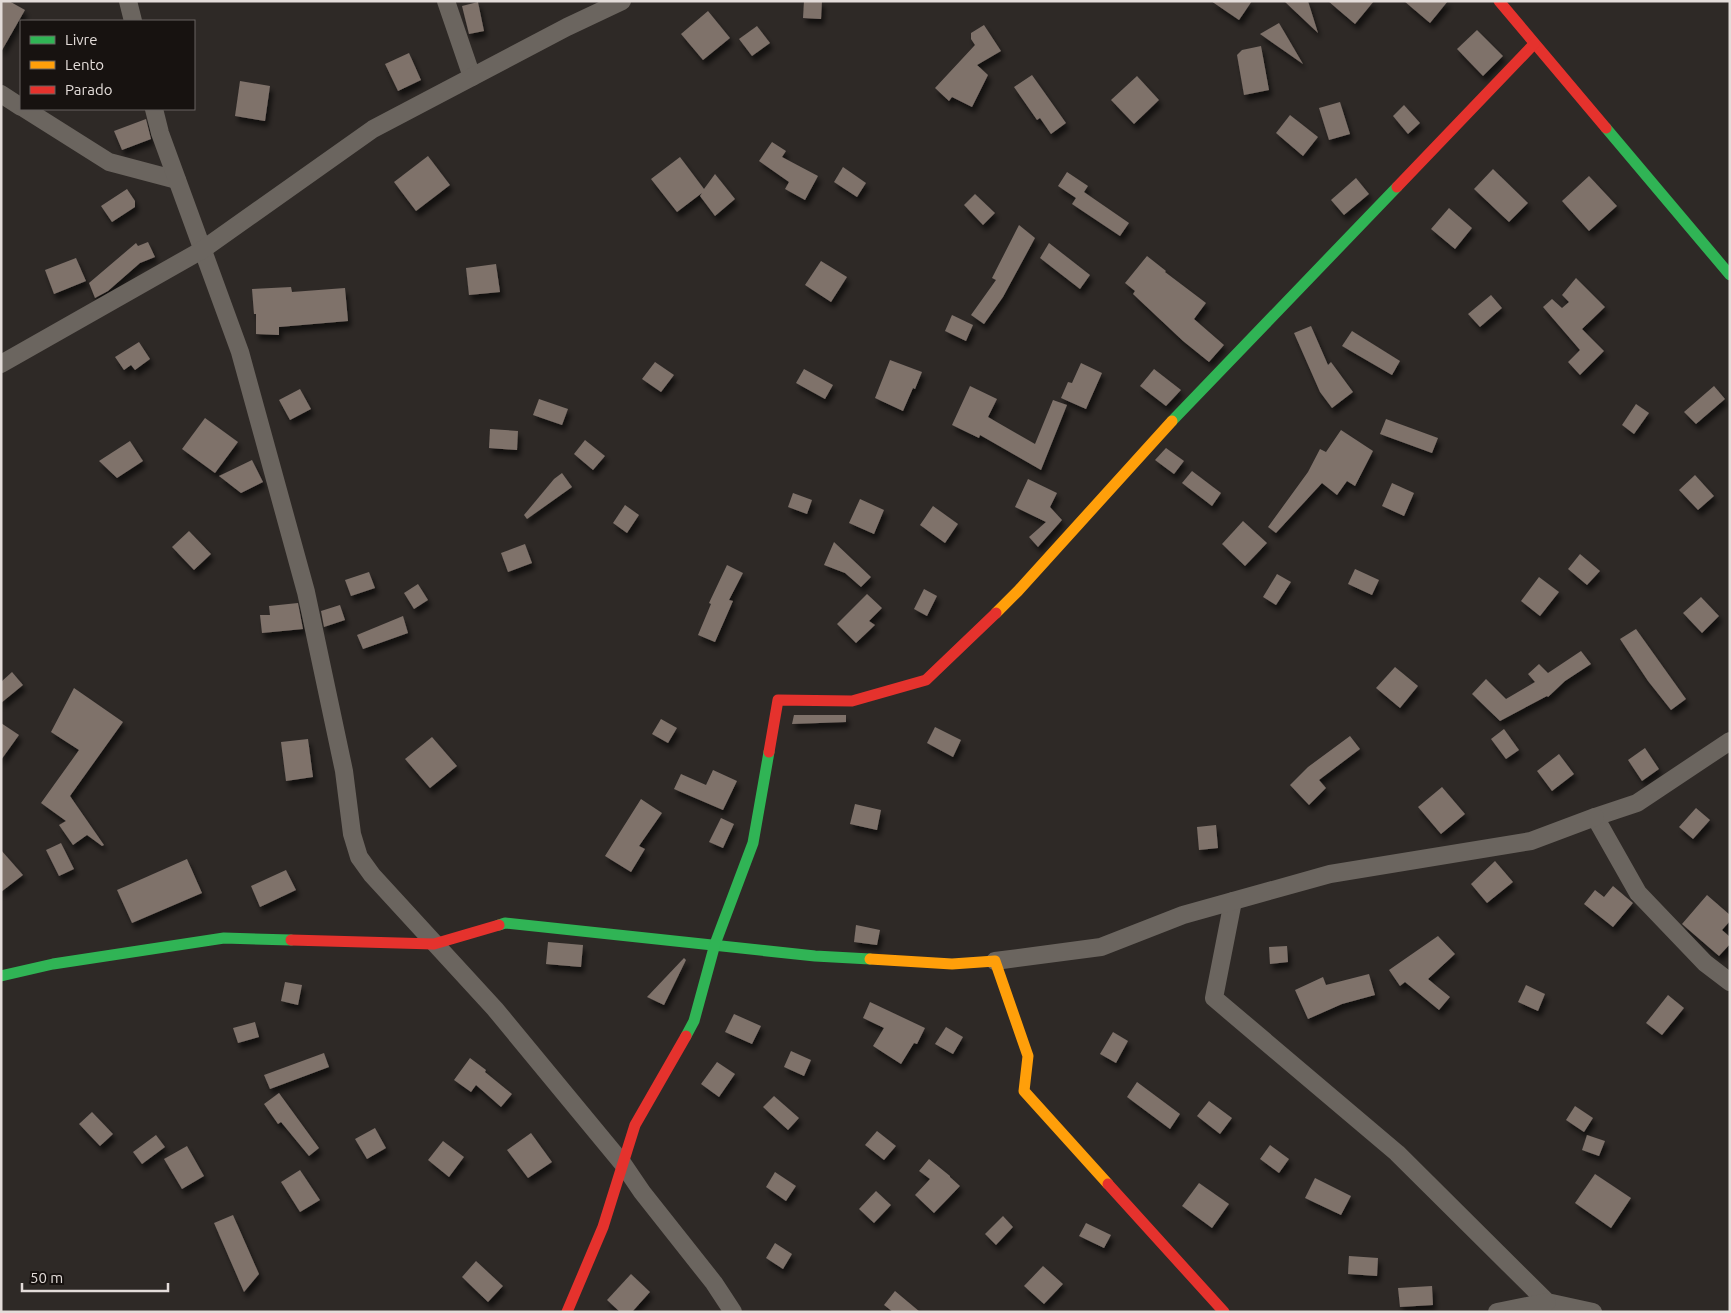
<svg xmlns="http://www.w3.org/2000/svg" width="1731" height="1313" font-family="Ubuntu,sans-serif">
	<style>
		.building { fill: #7f726b; filter: url(#shadow) }
		.lines { fill: none; stroke-linecap: round; stroke-linejoin: round }
		.street { stroke: #6b655f; stroke-width: 18 }
		.fast { stroke: #30b455; stroke-width: 11 }
		.slow { stroke: #ff9f0a; stroke-width: 11 }
		.jam { stroke: #e5322d; stroke-width: 11 }
	</style>
	<defs>
		<filter id="shadow"><feDropShadow dx="3" dy="5.5" stdDeviation="2.5" flood-color="#0009"/></filter>
	</defs>
	<rect width="100%" height="100%" fill="#2e2926"/>
	<g class="building">
		<polygon points="1,1 9,1 25,10 1,52"/>
		<polygon points="804,1 822,1 821,19 803,18"/>
		<polygon points="1211,1 1252,1 1239,20"/>
		<polygon points="1284,1 1308,1 1318,33"/>
		<polygon points="1328,1 1374,1 1355,24"/>
		<polygon points="1404,1 1448,1 1430,23"/>
		<polygon points="478,2 484,31 469,34 462,6"/>
		<polygon points="708,11 730,38 703,60 681,34"/>
		<polygon points="1279,23 1303,64 1260,34"/>
		<polygon points="984,25 1001,51 977,65 988,75 972,107 952,97 949,101 935,88 975,45 971,39 971,33"/>
		<polygon points="757,26 770,43 752,56 739,39"/>
		<polygon points="1477,30 1503,56 1483,76 1457,49"/>
		<polygon points="1261,46 1269,90 1244,95 1237,55 1242,50"/>
		<polygon points="409,53 421,80 398,91 385,64"/>
		<polygon points="1032,75 1066,123 1051,134 1040,118 1037,120 1014,87"/>
		<polygon points="1137,76 1159,100 1134,124 1111,100"/>
		<polygon points="240,81 270,86 265,121 235,116"/>
		<polygon points="1340,102 1350,134 1329,140 1319,108"/>
		<polygon points="1404,105 1420,123 1408,134 1393,116"/>
		<polygon points="1290,115 1318,137 1303,156 1276,133"/>
		<polygon points="146,119 151,139 122,150 114,131"/>
		<polygon points="772,142 786,151 782,157 818,176 805,200 785,189 789,182 759,161"/>
		<polygon points="428,156 450,185 416,211 394,182"/>
		<polygon points="680,157 704,189 715,174 735,199 715,216 700,196 702,193 677,212 651,179"/>
		<polygon points="843,167 866,183 857,197 834,182"/>
		<polygon points="1493,169 1528,203 1509,222 1474,189"/>
		<polygon points="1067,172 1088,186 1084,192 1129,223 1120,236 1072,204 1076,198 1058,186"/>
		<polygon points="1589,176 1617,206 1589,231 1562,201"/>
		<polygon points="1356,178 1369,194 1344,215 1331,200"/>
		<polygon points="127,189 135,201 135,207 112,222 101,206"/>
		<polygon points="975,194 995,213 983,225 964,205"/>
		<polygon points="1449,208 1472,228 1455,249 1431,229"/>
		<polygon points="1019,225 1035,238 1003,297 984,324 971,315 996,280 992,278"/>
		<polygon points="148,242 155,257 140,263 108,291 95,298 89,283 136,243 138,246"/>
		<polygon points="1049,243 1090,275 1080,289 1040,258"/>
		<polygon points="1147,256 1166,271 1165,272 1206,303 1194,319 1224,345 1209,362 1183,341 1133,294 1135,291 1125,283"/>
		<polygon points="76,258 86,281 54,294 45,270"/>
		<polygon points="821,261 847,277 831,302 805,285"/>
		<polygon points="496,264 500,292 469,295 466,268"/>
		<polygon points="1576,278 1605,307 1582,329 1604,351 1580,375 1568,362 1580,350 1543,307 1552,299 1562,308 1569,302 1562,295"/>
		<polygon points="291,287 292,292 345,288 348,321 279,327 279,335 256,334 256,314 254,314 252,289"/>
		<polygon points="1491,295 1502,308 1480,327 1468,314"/>
		<polygon points="952,315 973,325 966,341 945,331"/>
		<polygon points="1311,326 1328,365 1331,362 1353,392 1332,408 1320,392 1294,333"/>
		<polygon points="1352,331 1400,361 1392,375 1342,346"/>
		<polygon points="139,342 150,359 135,370 131,365 124,370 115,357"/>
		<polygon points="890,360 922,372 915,389 913,388 903,411 875,398"/>
		<polygon points="655,362 674,375 661,392 642,379"/>
		<polygon points="1081,363 1102,373 1086,409 1061,398 1068,382 1072,383"/>
		<polygon points="804,369 833,385 825,399 796,383"/>
		<polygon points="1154,369 1181,390 1166,406 1140,386"/>
		<polygon points="970,386 997,399 988,417 1035,444 1053,400 1067,405 1041,470 980,435 979,438 952,425"/>
		<polygon points="1714,386 1725,399 1696,424 1684,412"/>
		<polygon points="300,389 311,409 290,420 279,400"/>
		<polygon points="539,399 568,409 562,425 533,415"/>
		<polygon points="1636,404 1649,413 1634,434 1622,425"/>
		<polygon points="205,418 238,442 215,473 182,449"/>
		<polygon points="1386,419 1438,438 1432,453 1380,434"/>
		<polygon points="490,429 518,431 517,450 489,448"/>
		<polygon points="1341,430 1373,451 1355,486 1347,481 1337,495 1322,483 1276,533 1268,527 1308,472 1320,449 1326,452"/>
		<polygon points="585,440 605,456 593,470 574,454"/>
		<polygon points="130,441 143,461 117,478 99,461"/>
		<polygon points="1166,448 1184,461 1174,474 1155,460"/>
		<polygon points="252,460 263,482 241,493 219,476"/>
		<polygon points="1192,471 1221,493 1212,506 1182,483"/>
		<polygon points="562,473 572,487 527,519 524,515 554,479"/>
		<polygon points="1695,475 1714,496 1698,510 1679,490"/>
		<polygon points="1028,479 1057,493 1050,507 1062,520 1038,547 1029,537 1046,522 1015,507"/>
		<polygon points="1392,483 1414,493 1404,516 1382,506"/>
		<polygon points="793,493 812,500 807,514 788,507"/>
		<polygon points="860,499 884,510 874,534 849,523"/>
		<polygon points="625,505 639,515 627,533 613,523"/>
		<polygon points="933,506 958,524 945,543 920,525"/>
		<polygon points="1243,521 1267,543 1245,566 1222,544"/>
		<polygon points="189,531 211,554 194,570 172,547"/>
		<polygon points="834,542 871,577 861,587 845,573 824,565"/>
		<polygon points="525,544 532,563 508,572 501,553"/>
		<polygon points="1580,554 1600,571 1587,585 1568,569"/>
		<polygon points="727,565 743,573 729,600 733,601 715,642 698,635 711,604 709,603"/>
		<polygon points="1355,569 1379,580 1372,595 1348,584"/>
		<polygon points="369,572 375,588 351,596 345,580"/>
		<polygon points="1277,574 1291,582 1276,605 1263,597"/>
		<polygon points="1539,577 1559,592 1540,616 1521,601"/>
		<polygon points="418,584 428,600 414,609 404,593"/>
		<polygon points="924,589 937,596 927,616 914,609"/>
		<polygon points="867,594 882,608 869,621 875,625 856,643 837,624"/>
		<polygon points="1701,597 1719,616 1702,633 1683,613"/>
		<polygon points="298,603 303,629 262,633 260,615 270,615 269,606"/>
		<polygon points="340,605 345,620 324,627 321,611"/>
		<polygon points="403,616 408,633 363,649 357,635"/>
		<polygon points="1636,629 1686,699 1671,710 1648,681 1620,639"/>
		<polygon points="1581,651 1591,664 1565,681 1548,697 1547,696 1500,721 1472,694 1486,679 1506,699 1535,682 1528,674 1539,664 1548,673"/>
		<polygon points="1395,667 1418,686 1400,708 1376,688"/>
		<polygon points="12,672 23,685 1,703 1,682"/>
		<polygon points="74,688 123,722 70,796 104,845 102,846 87,835 73,845 59,825 66,821 41,803 79,750 51,732"/>
		<polygon points="794,715 846,715 846,722 792,724"/>
		<polygon points="661,719 677,728 668,743 652,734"/>
		<polygon points="1,723 19,735 1,760"/>
		<polygon points="935,727 961,740 953,757 927,743"/>
		<polygon points="1504,729 1519,750 1506,759 1491,739"/>
		<polygon points="1350,736 1360,749 1319,780 1326,788 1309,805 1290,785 1308,767"/>
		<polygon points="432,737 457,766 430,788 405,759"/>
		<polygon points="308,739 313,777 286,781 281,742"/>
		<polygon points="1645,748 1659,769 1642,781 1628,760"/>
		<polygon points="1559,754 1574,774 1552,791 1537,771"/>
		<polygon points="713,770 737,781 723,810 674,789 681,774 706,785"/>
		<polygon points="1442,787 1465,814 1441,834 1418,807"/>
		<polygon points="641,799 662,813 639,846 645,849 631,872 605,856"/>
		<polygon points="855,804 881,810 877,830 850,824"/>
		<polygon points="1696,808 1710,820 1693,839 1679,827"/>
		<polygon points="721,818 734,824 723,848 709,842"/>
		<polygon points="1216,825 1218,848 1199,850 1197,827"/>
		<polygon points="61,843 74,869 59,876 46,850"/>
		<polygon points="1,850 23,875 1,892"/>
		<polygon points="187,859 202,893 132,923 117,890"/>
		<polygon points="1495,861 1513,882 1487,903 1471,884"/>
		<polygon points="286,870 296,890 260,907 251,886"/>
		<polygon points="1613,886 1633,903 1613,927 1584,904 1595,890 1604,897"/>
		<polygon points="1707,895 1730,915 1730,921 1722,930 1730,937 1730,944 1719,956 1682,924"/>
		<polygon points="856,925 880,930 877,945 854,942"/>
		<polygon points="1438,936 1455,954 1428,979 1450,997 1439,1010 1405,982 1400,986 1389,970"/>
		<polygon points="548,942 583,945 581,967 546,964"/>
		<polygon points="1287,946 1288,962 1270,964 1269,947"/>
		<polygon points="684,958 686,960 664,1005 647,997"/>
		<polygon points="1369,974 1375,995 1342,1004 1308,1019 1295,990 1323,977 1326,985"/>
		<polygon points="285,982 302,985 298,1005 281,1001"/>
		<polygon points="1526,985 1545,994 1538,1011 1518,1002"/>
		<polygon points="1668,995 1684,1008 1662,1035 1646,1023"/>
		<polygon points="870,1002 925,1028 917,1044 914,1043 901,1064 873,1046 884,1028 863,1018"/>
		<polygon points="734,1014 761,1026 752,1044 725,1032"/>
		<polygon points="255,1022 259,1037 238,1043 233,1028"/>
		<polygon points="946,1027 963,1037 953,1054 935,1044"/>
		<polygon points="1113,1032 1128,1041 1116,1063 1100,1054"/>
		<polygon points="791,1051 811,1060 804,1076 784,1067"/>
		<polygon points="324,1053 329,1067 270,1089 264,1075"/>
		<polygon points="470,1058 486,1070 485,1072 512,1094 501,1107 476,1085 471,1092 454,1080"/>
		<polygon points="717,1062 735,1074 719,1097 701,1084"/>
		<polygon points="1137,1082 1180,1114 1170,1129 1127,1097"/>
		<polygon points="279,1093 319,1148 309,1156 281,1122 278,1124 264,1104"/>
		<polygon points="774,1096 799,1118 788,1130 763,1107"/>
		<polygon points="1209,1101 1232,1118 1220,1134 1197,1116"/>
		<polygon points="1575,1106 1593,1118 1584,1132 1566,1120"/>
		<polygon points="92,1112 113,1134 100,1146 79,1124"/>
		<polygon points="375,1128 386,1148 367,1159 355,1139"/>
		<polygon points="877,1131 896,1146 884,1160 865,1145"/>
		<polygon points="531,1133 552,1162 528,1178 507,1150"/>
		<polygon points="156,1135 165,1147 142,1164 133,1152"/>
		<polygon points="1587,1135 1605,1141 1599,1156 1582,1150"/>
		<polygon points="443,1141 464,1157 449,1177 428,1160"/>
		<polygon points="1270,1145 1289,1159 1279,1173 1260,1159"/>
		<polygon points="187,1146 204,1176 182,1189 164,1159"/>
		<polygon points="929,1159 950,1176 950,1177 960,1186 934,1213 915,1195 930,1179 919,1171"/>
		<polygon points="300,1170 320,1200 300,1212 281,1182"/>
		<polygon points="775,1172 796,1186 786,1201 766,1187"/>
		<polygon points="1595,1174 1631,1198 1611,1228 1575,1203"/>
		<polygon points="1315,1178 1351,1196 1341,1215 1305,1198"/>
		<polygon points="1199,1183 1229,1204 1212,1228 1182,1206"/>
		<polygon points="876,1191 891,1205 874,1223 859,1209"/>
		<polygon points="233,1215 259,1274 244,1292 214,1223"/>
		<polygon points="1003,1216 1013,1227 996,1245 985,1234"/>
		<polygon points="1086,1223 1111,1235 1104,1248 1079,1236"/>
		<polygon points="775,1243 792,1254 783,1269 766,1258"/>
		<polygon points="1349,1256 1378,1258 1377,1276 1348,1274"/>
		<polygon points="476,1261 503,1286 488,1302 462,1277"/>
		<polygon points="1043,1266 1063,1284 1044,1304 1024,1286"/>
		<polygon points="631,1274 650,1292 632,1312 620,1312 607,1300"/>
		<polygon points="1432,1286 1433,1305 1400,1307 1398,1288"/>
		<polygon points="895,1291 920,1312 893,1312 884,1305"/>
	</g>
	<g class="lines">
		<g class="street">
			<polyline points="128,1 133,21"/>
			<polyline points="446,1 472,77"/>
			<polyline points="1,94 21,107"/>
			<polyline points="25,109 109,162 177,180"/>
			<polyline points="154,109 160,133 240,352 306,592 344,771 352,834 359,857 372,875 495,1009 623,1164 642,1192 714,1283 733,1312"/>
			<polyline points="1,364 202,250 373,129 567,27 622,1"/>
			<polyline points="1730,741 1637,803 1595,817 1638,893 1705,963 1730,982"/>
			<polyline points="1233,901 1214,998 1397,1153 1547,1302 1593,1312"/>
			<polyline points="995,961 1101,947 1183,915 1330,874 1531,841 1595,817"/>
			<polyline points="1497,1312 1547,1302"/>
		</g>
		<g class="fast">
			<polyline points="1606,128 1730,275"/>
			<polyline points="1172,421 1397,187"/>
			<polyline points="499,925 505,923 815,956 870,959"/>
			<polyline points="1,976 53,964 224,938 291,940"/>
			<polyline points="686,1036 694,1021 715,944 753,843 769,752"/>
		</g>
		<g class="slow">
			<polyline points="996,613 1018,591 1172,421"/>
			<polyline points="870,959 952,964 995,961 1028,1056 1024,1091 1108,1184"/>
		</g>
		<g class="jam">
			<polyline points="1499,1 1606,128"/>
			<polyline points="1397,187 1534,44"/>
			<polyline points="769,752 778,700 852,701 926,680 996,613"/>
			<polyline points="291,940 434,944 499,925"/>
			<polyline points="1108,1184 1224,1312"/>
			<polyline points="567,1312 603,1227 635,1125 686,1036"/>
		</g>
	</g>
	<rect width="1731" height="1313" fill="none" stroke="#e3dcd9" stroke-width="5"/>
	<rect x="20" y="20" width="175" height="90" fill="#171210" stroke="#696360"/>
	<rect x="30" y="36" width="25" height="8" fill="#30b455" stroke="#696360"/>
	<text x="65" y="45" font-size="15" fill="#e3dcd9">Livre</text>
	<rect x="30" y="61" width="25" height="8" fill="#ff9f0a" stroke="#696360"/>
	<text x="65" y="70" font-size="15" fill="#e3dcd9">Lento</text>
	<rect x="30" y="86" width="25" height="8" fill="#e5322d" stroke="#696360"/>
	<text x="65" y="95" font-size="15" fill="#e3dcd9">Parado</text>
	<path d="M22 1283v8h146v-8" fill="none" stroke="#e3dcd9" stroke-width="2.5"/>
	<text x="30" y="1283" font-size="15" fill="#e3dcd9" stroke="#171210" stroke-width="4" paint-order="stroke">50 m</text>
</svg>
